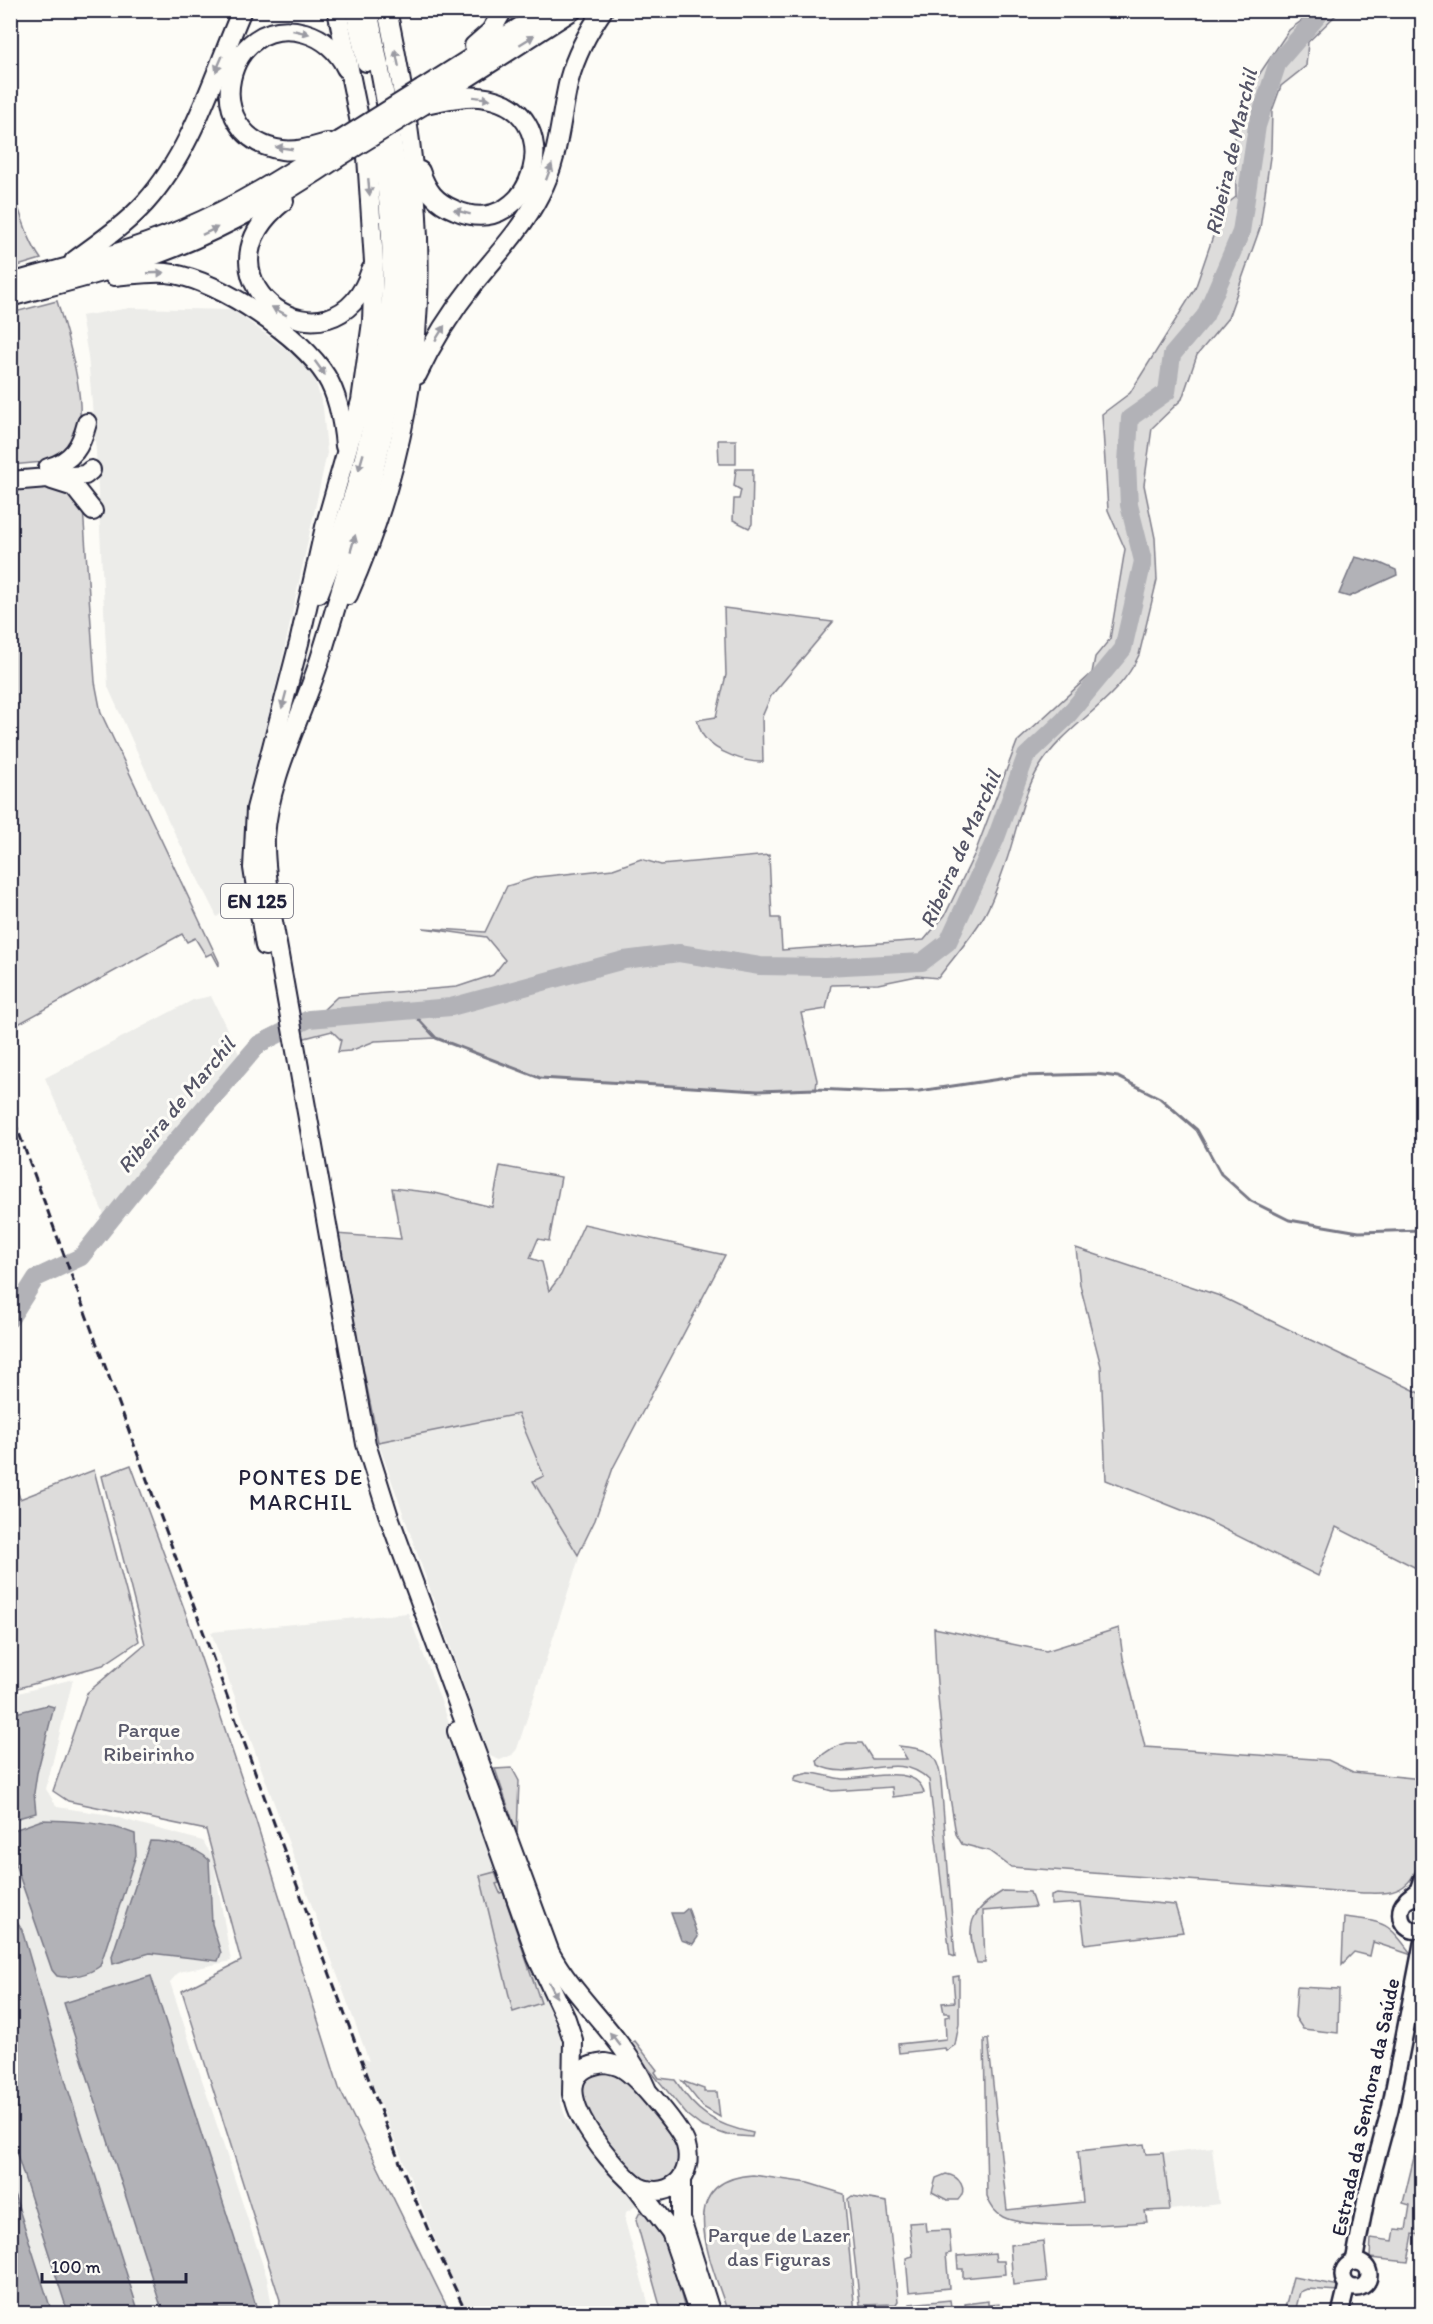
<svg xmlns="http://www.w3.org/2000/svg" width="1433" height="2324" font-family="Itim,sans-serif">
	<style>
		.built { fill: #ecece9 }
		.green { fill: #dddcdb; stroke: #807f8b; stroke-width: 1.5 }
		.water { fill: #b2b2b7; stroke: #787885; stroke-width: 1.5 }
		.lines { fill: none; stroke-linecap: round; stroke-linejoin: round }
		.stream { stroke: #787885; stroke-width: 3 }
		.river { stroke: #b2b2b7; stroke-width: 18 }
		.tertiary-casing { stroke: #22223b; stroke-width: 20 }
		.primary-casing { stroke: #22223b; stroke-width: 22 }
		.tertiary { stroke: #fdfcf7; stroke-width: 15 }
		.primary { stroke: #fdfcf7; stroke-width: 18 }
		.rail { stroke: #22223b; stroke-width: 3; stroke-dasharray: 9 4.5; stroke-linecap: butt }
		.primary-bridge-casing { stroke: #22223b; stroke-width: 22; stroke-linecap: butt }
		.primary-bridge { stroke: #fdfcf7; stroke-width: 18 }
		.oneway { fill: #9a9aa2 }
		.labels { text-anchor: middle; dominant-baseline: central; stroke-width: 6; stroke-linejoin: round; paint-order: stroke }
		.shield { fill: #fdfcf7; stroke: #646373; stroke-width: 1.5 }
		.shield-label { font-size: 20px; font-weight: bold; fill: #22223b }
		.park-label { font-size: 21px; fill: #5a5a6b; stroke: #fdfcf7 }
		.street-label { font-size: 21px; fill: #22223b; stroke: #fdfcf7 }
		.water-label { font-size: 22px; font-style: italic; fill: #545466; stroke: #fdfcf7 }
		.neighbourhood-label { font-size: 22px; letter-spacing: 1.5px; fill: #22223b; stroke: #fdfcf7 }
	</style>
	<rect width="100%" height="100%" fill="#fdfcf7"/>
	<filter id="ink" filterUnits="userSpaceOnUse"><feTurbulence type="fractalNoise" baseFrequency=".0167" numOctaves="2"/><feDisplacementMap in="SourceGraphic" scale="12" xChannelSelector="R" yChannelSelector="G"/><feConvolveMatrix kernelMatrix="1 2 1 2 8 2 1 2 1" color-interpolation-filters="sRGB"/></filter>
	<g filter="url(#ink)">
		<g class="built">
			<polygon points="130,308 233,310 302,361 313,373 323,407 327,453 281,665 250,790 242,850 245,892 217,917 168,820 108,687 96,452 88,356 81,316"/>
			<polygon points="211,996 239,1054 105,1217 45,1078 193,1000"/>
			<polygon points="518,1414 544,1477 534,1481 579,1558 517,1749 512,1755 500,1760 490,1756 487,1751 378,1442"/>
			<polygon points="408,1613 560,2018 557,2025 564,2056 560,2099 565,2116 621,2187 641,2203 626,2212 625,2221 651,2313 465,2313 361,2057 369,2061 211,1632"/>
			<polygon points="73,1679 46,1789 57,1807 104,1814 203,1841 213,1858 231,1961 179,1972 170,1982 267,2278 273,2313 11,2314 11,1695"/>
			<polygon points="1212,2147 1219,2204 1170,2210 1163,2153"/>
		</g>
		<g class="green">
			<path d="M1315,11H1340L1308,42L1306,66L1281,86L1272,111L1271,150L1260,228L1228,318L1197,355L1182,399L1152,428L1144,485L1155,538L1157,580L1139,655C1118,702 1066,724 1040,766C1021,796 1017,833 1005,865C999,882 993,901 984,916C971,938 953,958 938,978L917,976L878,984L831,985L826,1009L801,1013L817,1080L816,1089L758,1091L540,1078L436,1038L375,1041L350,1051L338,1052L341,1040L332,1031L301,1039L299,1017L322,1011L337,997L457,987L493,975L505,960L486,937L423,928L485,932L507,886L537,877L613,869L641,859L661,865L769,855L772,918H780L782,950L924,940L945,915L975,853L1017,742L1092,673L1095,657L1110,639L1125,549L1108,510L1102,414L1130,393L1195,289L1223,207L1236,197L1235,132L1246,89L1250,88L1289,30Z"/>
			<path d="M10,187C21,211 26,238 41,259L11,268Z"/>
			<path d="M57,301C66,331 92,412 74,441C69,448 61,454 55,461L11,465V313Z"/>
			<polygon points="718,440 736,440 736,464 719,464"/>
			<polygon points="736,469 753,469 752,524 749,528 733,520 734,499 739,499 741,490 734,486"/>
			<polygon points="50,484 74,495 83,508 95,682 101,713 219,962 219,966 212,953 206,956 195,938 187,942 182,934 11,1028 11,487"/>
			<path d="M724,608L833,622L771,696L762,717L763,762C746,763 716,752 705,738C701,734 699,726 697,720L716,717L726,675Z"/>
			<polygon points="500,1166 561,1177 549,1241 538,1239 530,1258 542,1262 549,1291 561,1275 584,1224 725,1255 613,1468 595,1520 578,1555 533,1481 544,1476 518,1414 378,1442 336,1234 401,1239 392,1188 435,1193 492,1207"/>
			<polygon points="1076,1248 1220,1296 1422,1394 1422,1571 1336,1527 1318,1576 1204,1519 1106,1480 1101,1366 1080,1285"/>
			<polygon points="131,1465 185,1611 256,1821 339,2088 450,2313 279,2313 280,2300 182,1991 241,1961 206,1830 68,1801 53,1791 87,1693 145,1644 102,1476"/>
			<polygon points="10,1466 20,1499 94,1470 139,1641 103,1665 11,1690"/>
			<path d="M934,1628L1046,1651L1119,1628L1123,1658L1145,1747L1328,1760L1353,1772L1422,1779C1423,1806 1429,1868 1404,1886C1392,1895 1377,1893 1363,1893L1011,1867L989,1851L962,1844L956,1834C944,1765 936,1698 934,1628Z"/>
			<path d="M847,1743H862L872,1759H907L899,1746C927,1749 938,1751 941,1781L955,1957L950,1955L929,1780C899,1748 852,1784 818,1765L817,1760C826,1751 835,1745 847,1743Z"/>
			<polygon points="512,1768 519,1781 517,1833 495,1769"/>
			<path d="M809,1773C820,1773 831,1778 842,1779C864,1780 917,1762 924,1793L893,1797L892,1787L832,1791L794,1781L796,1776Z"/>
			<polygon points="495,1872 499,1883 496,1884 500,1893 503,1892 541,2003 513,2012 480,1876"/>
			<path d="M1003,1891L1030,1892L1035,1907L983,1911L985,1963H977C965,1925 969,1912 1003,1891Z"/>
			<polygon points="1057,1894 1175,1905 1183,1932 1085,1944 1080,1903 1051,1905 1051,1896"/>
			<path d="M1344,1917C1385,1922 1387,1921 1412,1955L1373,1942L1370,1956L1354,1952L1342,1964Z"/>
			<polygon points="959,1976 959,2024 955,2045 946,2051 945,2048 899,2053 898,2044 946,2039 945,2017 950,2016 950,2013 944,2013 942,2003 955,2002 953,1977"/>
			<polygon points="1297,1987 1339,1989 1338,2033 1303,2029 1295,2017"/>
			<path d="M988,2039L1007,2210L1083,2202L1078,2151L1144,2144L1146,2154L1163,2153L1170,2210L1145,2211L1147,2222C1115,2224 1029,2230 1003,2217C995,2213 990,2205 987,2196L984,2040Z"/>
			<path d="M635,2041L657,2070L655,2072L659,2078L675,2080C696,2113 715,2125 753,2133L752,2137L727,2135L701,2126L687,2115L629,2045Z"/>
			<polygon points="604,2069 624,2078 677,2144 680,2150 678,2171 660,2185 636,2178 584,2113 579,2090 586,2077"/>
			<polygon points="682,2081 704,2089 704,2092 717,2092 720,2117 703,2107"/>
			<polygon points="1422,2124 1422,2235 1413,2234 1408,2262 1370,2258 1371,2238 1393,2241 1395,2229 1406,2230 1410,2205 1403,2203"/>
			<path d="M946,2174C959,2176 969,2189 958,2200H947L932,2192L936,2178Z"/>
			<path d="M753,2175L808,2183L844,2194L855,2313H728C713,2266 670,2180 753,2175Z"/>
			<polygon points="852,2196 887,2202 898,2301 896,2304 860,2305 848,2199"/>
			<path d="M640,2212C663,2215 680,2293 686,2313H662L636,2220Z"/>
			<polygon points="925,2222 926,2231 949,2230 951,2253 946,2254 949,2288 909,2292 906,2258 913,2256 909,2223"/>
			<polygon points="1043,2241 1047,2281 1013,2285 1010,2245"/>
			<polygon points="995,2253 996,2261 1004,2261 1005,2274 963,2278 963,2269 958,2269 957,2256"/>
			<polygon points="1293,2277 1340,2286 1339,2291 1307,2289 1300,2292 1296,2308 1285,2308"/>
			<polygon points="950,2300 952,2313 911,2313 910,2304"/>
			<polygon points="988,2301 988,2305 999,2304 1000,2313 966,2313 965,2304"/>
		</g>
		<g class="water">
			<polygon points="1355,557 1380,563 1396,570 1397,575 1349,597 1339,594"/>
			<polygon points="47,1705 54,1707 37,1773 34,1793 36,1813 11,1820 11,1714"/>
			<path d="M42,1820C74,1821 105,1822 135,1834L136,1855L100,1966C90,1974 70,1979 57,1976L52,1970L11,1852V1831Z"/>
			<path d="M150,1841C168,1841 197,1847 209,1860L212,1924L221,1953L218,1961L150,1953L113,1964L112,1956Z"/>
			<polygon points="688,1908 698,1937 693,1944 681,1940 671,1913 682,1913"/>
			<polygon points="11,1916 13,1916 22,1930 67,2086 139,2313 68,2313 11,2136"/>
			<polygon points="151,1976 258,2312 252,2313 163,2313 64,2003"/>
			<polygon points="10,2184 11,2184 52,2313 11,2313"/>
		</g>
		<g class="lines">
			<polyline class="stream" points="410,1010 436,1038 540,1078 758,1091 816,1089 880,1092 919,1091 1020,1076 1097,1074 1118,1077 1160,1098 1197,1130 1221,1174 1251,1201 1289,1220 1359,1232 1422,1230"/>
			<polyline class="river" points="10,1319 36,1278 81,1257 149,1172 259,1044 309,1019 451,1007 624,960 679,953 760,966 826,967 922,962 948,942 996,838 1026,756 1064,720 1123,649 1143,561 1129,505 1127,462 1130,418 1167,392 1172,355 1205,316 1241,232 1257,126 1278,62 1323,10"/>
			<g class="tertiary-casing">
				<g id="tertiary">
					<path d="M1422,1898C1393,1892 1394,1936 1422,1930"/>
					<polyline points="1407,1899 1418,1890 1422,1879"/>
					<polyline points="1354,2262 1367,2194 1390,2109 1422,1944"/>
					<circle cx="1356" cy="2275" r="13"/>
					<polyline points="1340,2314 1347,2285"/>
				</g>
			</g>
			<g class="primary-casing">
				<g id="primary">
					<polyline points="355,10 366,62"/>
					<path d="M368,10C397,151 420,278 386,421C368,501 344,581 320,659C302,717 269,776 265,837C264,863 269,890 272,916L366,1444L388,1514L550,1953C577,2002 624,2037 646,2088"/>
					<polyline points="474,46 491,31 503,10"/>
					<polyline points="422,89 547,10"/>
					<polyline points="434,99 573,10"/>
					<path d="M327,143C313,147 297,152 282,150C196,137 225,11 305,33C323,38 338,51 346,68"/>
					<path d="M420,171C427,191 435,202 455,210C534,245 574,106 479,97C462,95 442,101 425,104"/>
					<path d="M284,201C181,282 335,383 371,270"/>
					<path d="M74,261C98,243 125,225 145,203C193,150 214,74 242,10"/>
					<path d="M114,276C133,275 155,270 174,274C222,283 300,335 326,376C339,397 343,423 345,446"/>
					<path d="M10,283C69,267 129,252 185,228C240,205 291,172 341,140"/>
					<path d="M10,297C65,282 121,269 173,248C233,224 289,191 342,155"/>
					<path d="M417,375C433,341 452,311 475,282C498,254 524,226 540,194C559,159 560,118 569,80C576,54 588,32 603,10"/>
					<path d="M48,468C73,461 81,446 87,423"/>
					<polyline points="52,480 74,487 93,511"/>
					<polyline points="10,481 85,475 91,470"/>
					<path d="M319,593C357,497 386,395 391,291C394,234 386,175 377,118"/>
					<path d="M348,595C437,395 432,220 387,10"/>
					<polyline points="265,946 253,868 256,809 299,643 325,527 361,401 372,322 374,262 367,157 337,10"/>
					<polyline points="457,1731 537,1957 566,2019 573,2040 572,2095"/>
					<path d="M605,2063C611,2064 617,2065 622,2068C637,2076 682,2130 686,2145C690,2159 687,2174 677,2183C671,2188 663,2191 656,2191C648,2191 640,2189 634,2184C609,2163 530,2071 605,2063Z"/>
					<polyline points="681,2179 681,2219 711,2314"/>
					<polyline points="635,2185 671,2232 699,2314"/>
				</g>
			</g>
			<use href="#tertiary" class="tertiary"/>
			<use href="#primary" class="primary"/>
			<polyline class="rail" points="10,1109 396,2153 428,2230 467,2314"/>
			<g class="primary-bridge-casing">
				<g id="primary-bridge">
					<polyline points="341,140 422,89"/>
					<polyline points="342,155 425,104"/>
				</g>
			</g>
			<use href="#primary-bridge" class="primary-bridge"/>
		</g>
		<defs><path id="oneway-solid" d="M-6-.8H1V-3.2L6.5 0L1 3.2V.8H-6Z" transform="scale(1.5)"/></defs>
		<g class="oneway">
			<use href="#oneway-solid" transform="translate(301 32) rotate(13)"/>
			<use href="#oneway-solid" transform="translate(527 40) rotate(-32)"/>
			<use href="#oneway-solid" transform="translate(397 58) rotate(-102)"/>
			<use href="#oneway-solid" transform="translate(219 64) rotate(113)"/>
			<use href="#oneway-solid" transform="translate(482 98) rotate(7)"/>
			<use href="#oneway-solid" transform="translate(284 148) rotate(-172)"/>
			<use href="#oneway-solid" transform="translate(549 172) rotate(-70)"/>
			<use href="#oneway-solid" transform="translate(369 187) rotate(85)"/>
			<use href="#oneway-solid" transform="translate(462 212) rotate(-165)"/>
			<use href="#oneway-solid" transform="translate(210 231) rotate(-26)"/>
			<use href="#oneway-solid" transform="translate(156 273) rotate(-2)"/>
			<use href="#oneway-solid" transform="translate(279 311) rotate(-151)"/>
			<use href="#oneway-solid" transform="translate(440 333) rotate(-58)"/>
			<use href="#oneway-solid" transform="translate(320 368) rotate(54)"/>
			<use href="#oneway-solid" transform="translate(361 462) rotate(106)"/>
			<use href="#oneway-solid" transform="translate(353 543) rotate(-74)"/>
			<use href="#oneway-solid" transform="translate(284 700) rotate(105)"/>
			<use href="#oneway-solid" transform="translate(553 1990) rotate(64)"/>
			<use href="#oneway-solid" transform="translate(615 2039) rotate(-129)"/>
		</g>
	</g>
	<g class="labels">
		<rect class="shield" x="221" y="884" width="72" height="34" rx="4.5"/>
		<g class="shield-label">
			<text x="257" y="901">EN 125</text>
		</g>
		<g class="park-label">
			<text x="149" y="1729">Parque<tspan x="149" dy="24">Ribeirinho</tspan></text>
			<text x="779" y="2234">Parque de Lazer<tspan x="779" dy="24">das Figuras</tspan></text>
		</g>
		<g class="street-label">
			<text transform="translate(1365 2107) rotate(-78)">Estrada da Senhora da Saúde</text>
		</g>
		<g class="water-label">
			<text transform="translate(1231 152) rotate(-77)">Ribeira de Marchil</text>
			<text transform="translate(960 849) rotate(-66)">Ribeira de Marchil</text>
			<text transform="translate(176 1105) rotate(-50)">Ribeira de Marchil</text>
		</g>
		<g class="neighbourhood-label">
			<text x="301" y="1477">PONTES DE<tspan x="301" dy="25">MARCHIL</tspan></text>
		</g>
	</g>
	<rect width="1433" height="2324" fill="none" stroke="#fdfcf7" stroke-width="36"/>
	<rect x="18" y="18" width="1397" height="2288" fill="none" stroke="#22223b" stroke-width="2" filter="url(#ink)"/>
	<path d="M42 2273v9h144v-9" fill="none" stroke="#22223b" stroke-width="3"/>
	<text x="51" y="2273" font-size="18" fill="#22223b" stroke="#fdfcf7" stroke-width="4.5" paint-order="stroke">100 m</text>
</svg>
